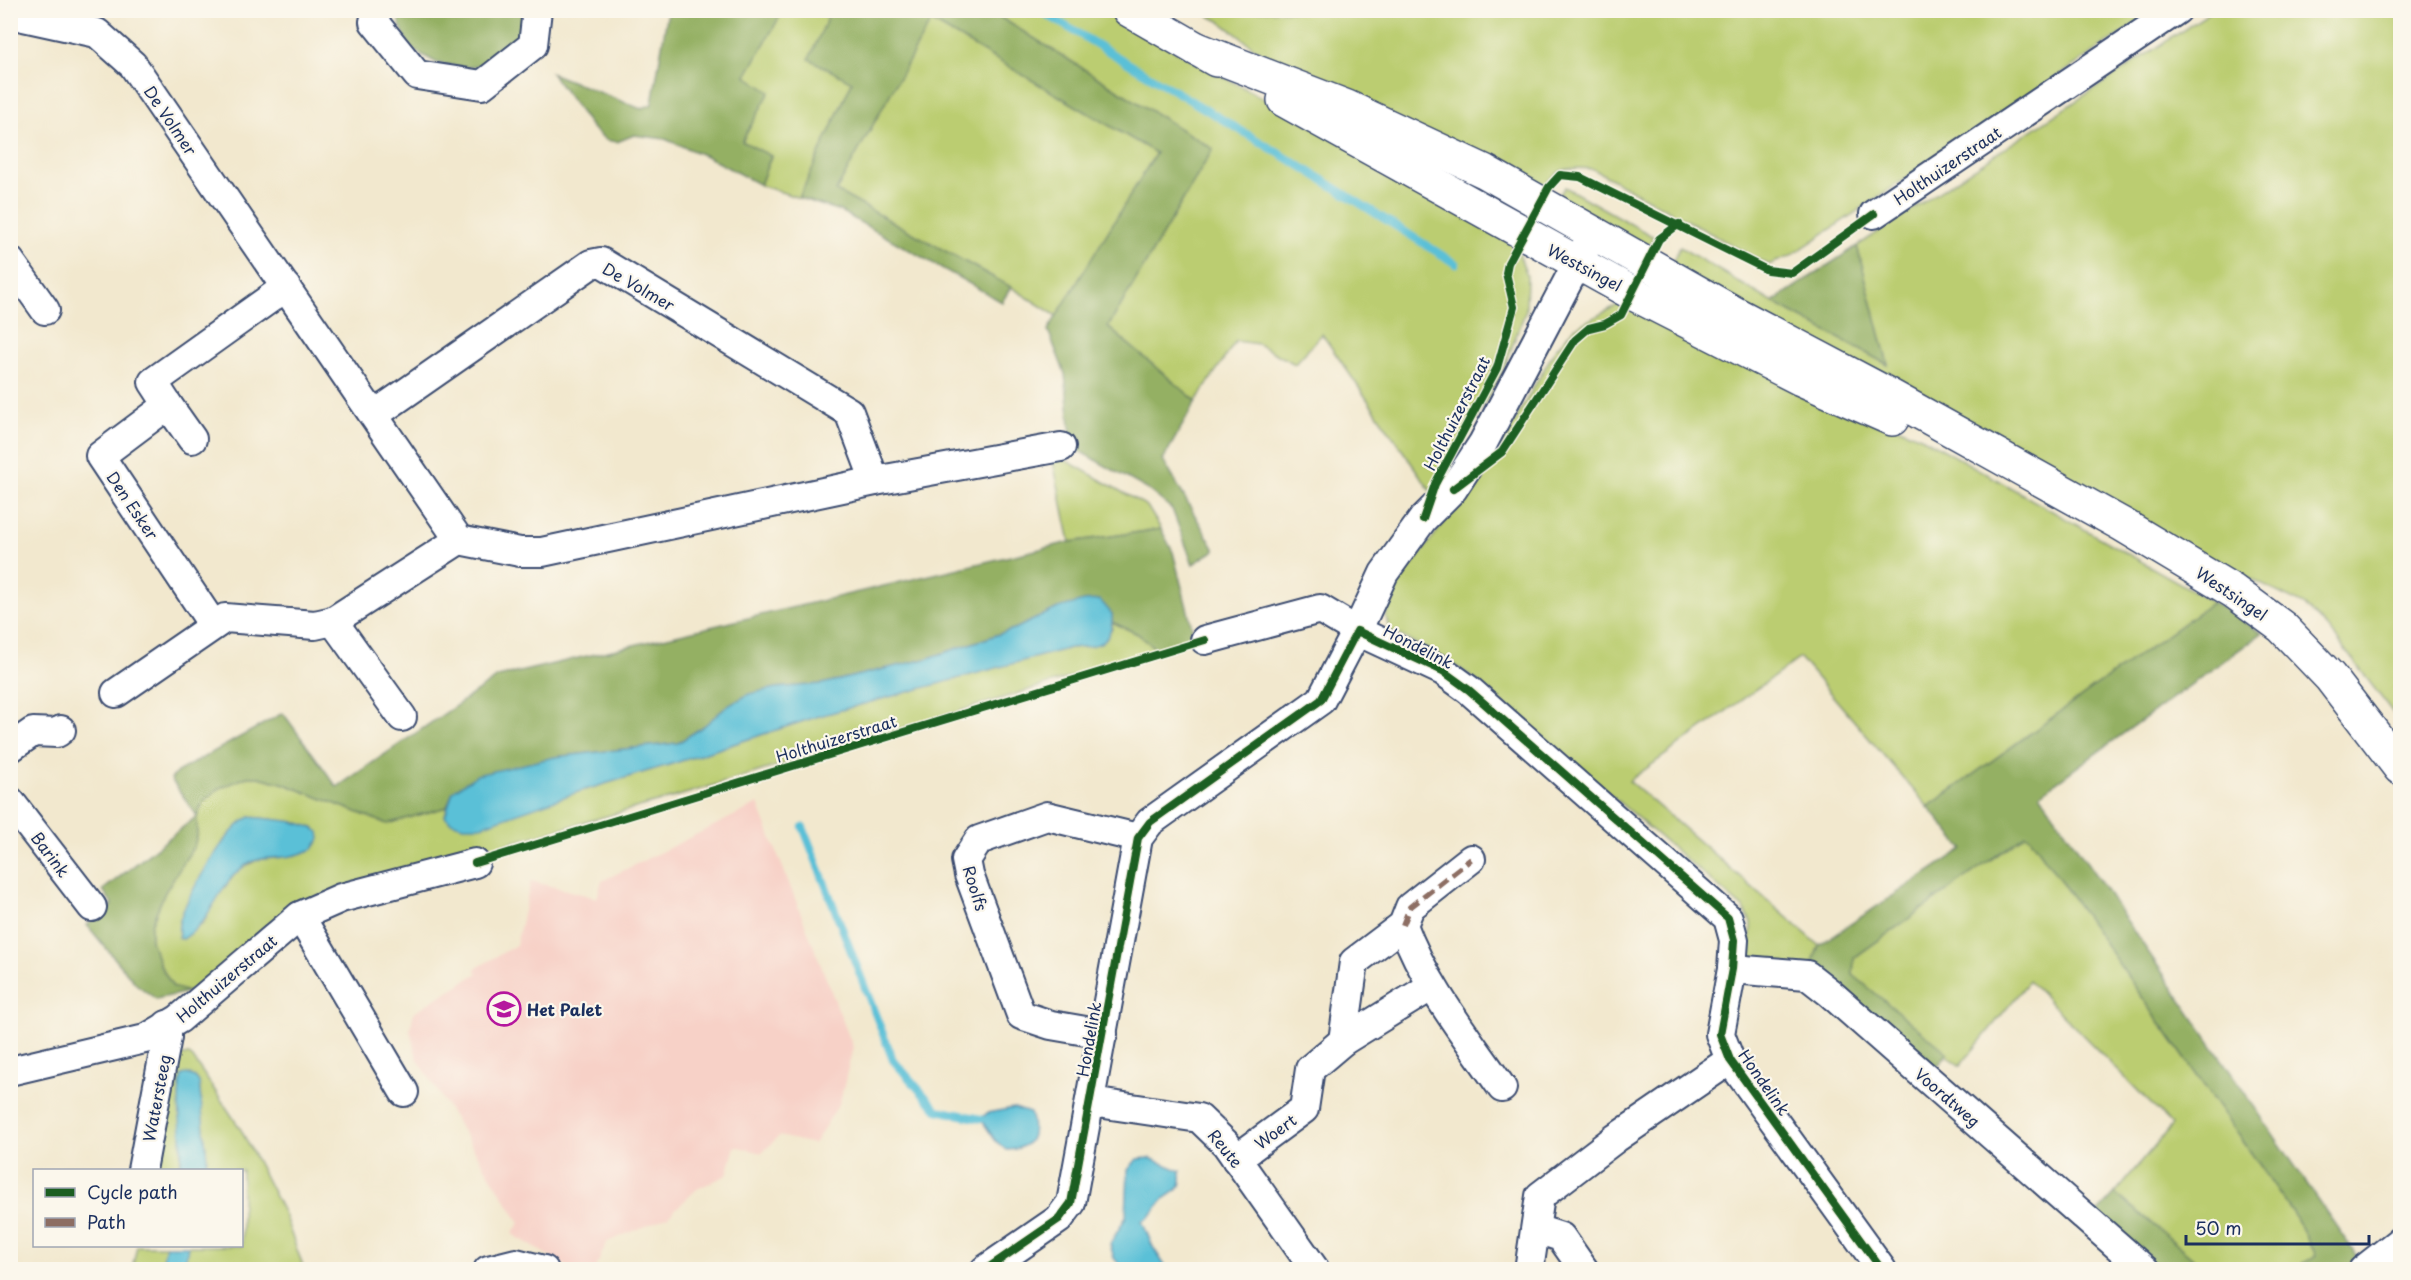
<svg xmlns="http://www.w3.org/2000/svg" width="2411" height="1280" font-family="'Playpen Sans',sans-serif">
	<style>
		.built { fill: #f7d1c7 }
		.green { fill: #bbcd71; stroke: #6b7e68; stroke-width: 1.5; fill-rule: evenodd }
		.forest { fill: #94b063; stroke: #587060; stroke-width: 1.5 }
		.water { fill: #5ac0d7; stroke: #3a789a; stroke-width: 1.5 }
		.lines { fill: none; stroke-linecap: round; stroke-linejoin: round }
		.stream { stroke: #5ac0d7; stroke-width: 8 }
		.minor-casing { stroke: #3b4b6f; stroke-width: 32 }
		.major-casing { stroke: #3b4b6f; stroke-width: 36 }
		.minor { stroke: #fff; stroke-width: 28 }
		.major { stroke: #fff; stroke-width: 33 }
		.quiet { stroke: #8d6e63; stroke-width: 6; stroke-dasharray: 12 6; stroke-linecap: butt }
		.cycleway-casing { stroke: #fbf7ec; stroke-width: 11 }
		.cycleway { stroke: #1b5e20; stroke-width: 8 }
		.labels { text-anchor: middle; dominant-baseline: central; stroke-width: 4.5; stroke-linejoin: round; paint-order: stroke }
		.street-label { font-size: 16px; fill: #1b2f5e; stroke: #fbf7ec }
		.poi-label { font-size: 16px; font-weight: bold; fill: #1b2f5e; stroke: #fbf7ec; text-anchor: start }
	</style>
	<rect width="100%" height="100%" fill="#fbf7ec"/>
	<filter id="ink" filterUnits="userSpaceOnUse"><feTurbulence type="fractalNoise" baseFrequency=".0167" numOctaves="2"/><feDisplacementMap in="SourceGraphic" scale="12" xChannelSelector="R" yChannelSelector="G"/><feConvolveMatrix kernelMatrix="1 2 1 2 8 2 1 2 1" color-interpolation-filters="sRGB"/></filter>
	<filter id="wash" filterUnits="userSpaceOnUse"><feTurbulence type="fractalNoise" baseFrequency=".008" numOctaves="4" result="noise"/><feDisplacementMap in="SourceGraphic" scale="24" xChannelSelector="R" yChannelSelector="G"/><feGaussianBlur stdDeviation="1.35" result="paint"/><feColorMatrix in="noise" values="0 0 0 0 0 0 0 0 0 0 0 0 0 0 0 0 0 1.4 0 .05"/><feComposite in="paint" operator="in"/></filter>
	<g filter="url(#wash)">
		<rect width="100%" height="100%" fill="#f2e8ce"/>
		<polygon class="built" points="758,804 853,1047 840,1102 814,1144 779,1136 762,1153 735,1146 727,1175 697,1189 667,1217 607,1242 595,1269 571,1269 512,1234 520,1223 417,1058 410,1030 414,1012 478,973 475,969 516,945 531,881 597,898 602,881"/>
		<g class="green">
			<polygon points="783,11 814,11 828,17 852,82 799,198 760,185 771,156 742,142 769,92 745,77"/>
			<polygon points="990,11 1102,11 1272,103 1480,223 1517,248 1527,276 1526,310 1502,373 1432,493 1322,334 1295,364 1258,344 1236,341 1196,401 1108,327 1213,149"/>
			<path d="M1199,11H2155L1789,257L1768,265L1593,169C1562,166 1558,169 1539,192L1298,81L1219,21Z"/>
			<polygon points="2212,11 2400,11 2400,722 2330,630 2304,605 2128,519 1670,266 1680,247 1772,302 1888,365 1857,246"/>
			<polygon points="931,21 1156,153 1058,317 1011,287 836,191"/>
			<polygon points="1565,187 1654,237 1646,254 1554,201"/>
			<polygon points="1623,302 1800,386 1923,438 2213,602 1928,807 1800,658 1629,781 1819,945 1810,971 1750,958 1751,922 1743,908 1477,681 1448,660 1389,630 1386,616 1398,584 1496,453 1555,350 1574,328"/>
			<polygon points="1051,452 1147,506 1161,529 1070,542"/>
			<path d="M1112,622L1138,634L1158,651L675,797L320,896L188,992L173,987L161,967L151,941V925L165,892L194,846L197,836V816L203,802L220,788L247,777H259L282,783L387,824L447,807L445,816L578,792L675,763L819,716L1070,648L1092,646L1112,629ZM250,817L294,822L314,828L277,858L259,859L238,870L212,904L204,922L182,939L179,938V925L191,895L225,839Z"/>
			<polygon points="2025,835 2030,837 2294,1214 2316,1255 2295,1269 2206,1269 2115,1193 2172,1125 2029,981 1960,1066 1853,975 1854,958"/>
			<polygon points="181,1055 189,1055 193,1058 240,1128 284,1214 304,1269 184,1269 188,1246 242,1246 242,1170 204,1170 207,1159 199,1082 195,1077 179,1095 182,1118 180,1170 153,1170 175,1058"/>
			<polygon points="137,1246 166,1246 161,1269 132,1269"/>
		</g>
		<g class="forest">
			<polygon points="398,11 528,11 524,35 495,62 465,68 437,63 410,48 400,25"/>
			<polygon points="668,11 783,11 746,76 770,92 742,141 771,156 760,185 708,157 665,139 634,135 617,142 606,140 592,128 551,73 641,109 652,104"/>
			<polygon points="814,11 990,11 1213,149 1108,327 1196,401 1163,460 1215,550 1193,564 1172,509 1147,489 1072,447 1065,374 1048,330 1156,153 931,21 836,191 1011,287 1002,302 840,211 799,198 852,82 809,59 828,17"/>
			<polygon points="1857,246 1888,365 1772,302"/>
			<polygon points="1161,529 1173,552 1195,639 1158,651 1138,634 1112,622 1112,614 1058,608 1017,628 926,659 822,684 776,688 726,707 704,726 678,743 555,757 453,791 447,807 387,824 282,783 259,777 247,777 220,788 203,802 197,816 197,836 194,846 165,892 151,925 151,941 161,967 173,987 188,992 156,999 136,984 87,925 113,905 103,890 197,816 171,779 177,772 283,713 337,787 498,677 1070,542"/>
			<polygon points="2213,602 2262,633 2040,794 2360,1261 2350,1269 2295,1269 2316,1255 2294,1214 2030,837 2025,835 1854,958 1853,975 1948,1053 1931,1075 1810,971 1819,945 1963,849 1928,807"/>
			<polygon points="2115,1193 2206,1269 2153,1269 2093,1217"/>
		</g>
		<g class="water">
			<path d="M1100,600L1112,614C1113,646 1097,646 1070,648L819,716L675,763L578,792L481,826H463L451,822L445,816L453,791L477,775L555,757L678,743L704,726L726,707L749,694L776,688L822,684L926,659L1017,628L1058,608L1084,601Z"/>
			<path d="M250,817C269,819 304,820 319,832L320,839L313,849C306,852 298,855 291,856C277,859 261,856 249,863C216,883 215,919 183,939L179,938C179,934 178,929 179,924C184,899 227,827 250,817Z"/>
			<path d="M187,1074L195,1077L199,1082L207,1159L204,1170H180C186,1139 174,1106 182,1075Z"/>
			<path d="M1014,1108L1030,1113C1037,1136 1031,1149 1006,1150L995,1140L981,1119L987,1113Z"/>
			<path d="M1150,1158L1181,1171C1183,1195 1173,1189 1162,1201C1154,1211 1153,1216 1142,1221L1153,1247L1167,1269H1123L1114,1258L1110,1244L1126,1217L1128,1170L1137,1159Z"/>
			<polygon points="166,1246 188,1246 184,1269 161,1269"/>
		</g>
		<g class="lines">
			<g class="stream">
				<polyline points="1039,10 1302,167 1456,264"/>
				<polyline points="803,827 893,1060 937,1110 981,1119"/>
			</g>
		</g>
	</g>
	<g filter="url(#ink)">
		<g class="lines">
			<g class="minor-casing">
				<g id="minor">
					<polyline points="377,10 374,22 417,75 482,85 533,45 537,10"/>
					<polyline points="10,14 97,33 133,65 459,540 520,552 542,552 875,481 1061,447"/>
					<polyline points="1874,214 2177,10"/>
					<polyline points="10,261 45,310"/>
					<polyline points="168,405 192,439"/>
					<polyline points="374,415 591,264 601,262 849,412 875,481"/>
					<polyline points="333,621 402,717"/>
					<polyline points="213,625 100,456 168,405 153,382 286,287"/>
					<polyline points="1205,640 1320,609 1357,631 1384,573 1423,519 1453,489 1483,443 1588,243"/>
					<polyline points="116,693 225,618 315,625 333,621 459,540"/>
					<polyline points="10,748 33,732 57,733 61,730"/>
					<polyline points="10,801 92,907"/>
					<polyline points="300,916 404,1092"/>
					<path d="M1403,925C1425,985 1466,1036 1502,1088"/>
					<polyline points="1732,969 1807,975 1830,993 2145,1270"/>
					<polyline points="1103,1034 1051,1025 1021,1015 969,875 966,860 979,840 1047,816 1138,838"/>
					<polyline points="1343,1041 1354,962 1403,925 1410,907 1471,859"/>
					<polyline points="10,1071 145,1039 179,1019 300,916 341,898 475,863"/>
					<polyline points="1091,1102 1199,1118 1226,1144 1315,1270"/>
					<polyline points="1236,1159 1304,1109 1310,1069 1343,1041 1432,986"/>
					<polyline points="142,1170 167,1037 167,1025"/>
					<polyline points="1536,1229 1561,1237 1584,1270"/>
					<polyline points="488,1270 516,1263 544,1270"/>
					<polyline points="985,1270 1059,1219 1071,1203 1138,838 1150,822 1321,700 1357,631 1443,671 1469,690 1728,918 1734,940 1732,969 1720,1034 1730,1060 1882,1270"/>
					<polyline points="1529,1270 1540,1196 1616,1138 1730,1060"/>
					<polyline points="2363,1270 2400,1241"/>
				</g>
			</g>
			<g class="major-casing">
				<g id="major">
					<polyline points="1129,10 1216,60"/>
					<polyline points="1197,49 1347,107 1484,171 1736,314 1876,388 2123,525 2233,591 2282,627 2330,677 2400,768"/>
					<polyline points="1284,100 1632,293 1801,379 1892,419"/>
				</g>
			</g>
			<use href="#minor" class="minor"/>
			<use href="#major" class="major"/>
			<polyline class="quiet" points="1403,925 1410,907 1471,859"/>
			<g class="cycleway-casing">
				<g id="cycleway">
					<polyline points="1453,489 1502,452 1575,340 1589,328 1605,324 1621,315 1659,239 1679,224"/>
					<polyline points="1423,519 1435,484 1497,368 1514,307 1506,273 1508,263 1549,187 1560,175 1580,177 1767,270 1792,273 1874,214"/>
					<polyline points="475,863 1205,640"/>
					<polyline points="985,1270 1059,1219 1071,1203 1138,838 1150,822 1321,700 1357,631 1443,671 1469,690 1728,918 1734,940 1732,969 1720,1034 1730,1060 1882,1270"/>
				</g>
			</g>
			<use href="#cycleway" class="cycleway"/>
		</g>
	</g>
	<defs>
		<g id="school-ring" transform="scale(1.725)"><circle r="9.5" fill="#fbf7ec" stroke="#b5179e" stroke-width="1.5"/><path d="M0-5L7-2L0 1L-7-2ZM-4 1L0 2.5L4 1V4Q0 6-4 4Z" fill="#b5179e"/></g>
	</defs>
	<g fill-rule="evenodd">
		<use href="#school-ring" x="504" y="1009"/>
	</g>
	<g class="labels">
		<g class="street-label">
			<text transform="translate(171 120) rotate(56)">De Volmer</text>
			<text transform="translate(1947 165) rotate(-34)">Holthuizerstraat</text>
			<text transform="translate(1585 267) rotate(28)">Westsingel</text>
			<text transform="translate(639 286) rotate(30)">De Volmer</text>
			<text transform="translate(1456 413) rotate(-63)">Holthuizerstraat</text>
			<text transform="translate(133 505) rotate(56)">Den Esker</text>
			<text transform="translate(2232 593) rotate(34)">Westsingel</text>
			<text transform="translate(1419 646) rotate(27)">Hondelink</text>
			<text transform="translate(836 738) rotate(-17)">Holthuizerstraat</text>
			<text transform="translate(51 854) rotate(53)">Barink</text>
			<text transform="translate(976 888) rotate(73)">Roolfs</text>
			<text transform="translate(226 978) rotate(-40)">Holthuizerstraat</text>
			<text transform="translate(1088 1039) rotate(-80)">Hondelink</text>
			<text transform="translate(1765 1082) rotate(55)">Hondelink</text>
			<text transform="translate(1948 1097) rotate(41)">Voordtweg</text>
			<text transform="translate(156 1098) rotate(-79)">Watersteeg</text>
			<text transform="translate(1275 1131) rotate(-36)">Woert</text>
			<text transform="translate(1226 1148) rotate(51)">Reute</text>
		</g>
		<g class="poi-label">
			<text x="527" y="1009">Het Palet</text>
		</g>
	</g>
	<rect width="2411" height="1280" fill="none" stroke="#fbf7ec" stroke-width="36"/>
	<rect x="33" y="1169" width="210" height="78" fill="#fbf7ec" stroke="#a1a7b3" stroke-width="1.5"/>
	<rect x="45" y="1188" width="30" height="9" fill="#1b5e20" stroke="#a1a7b3" stroke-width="1.5"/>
	<text x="87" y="1199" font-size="18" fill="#1b2f5e">Cycle path</text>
	<rect x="45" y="1218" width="30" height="9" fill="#8d6e63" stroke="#a1a7b3" stroke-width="1.5"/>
	<text x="87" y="1229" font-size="18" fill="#1b2f5e">Path</text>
	<path d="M2186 1235v9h183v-9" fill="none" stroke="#1b2f5e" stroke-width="3"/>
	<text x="2195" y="1235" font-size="18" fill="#1b2f5e" stroke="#fbf7ec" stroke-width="4.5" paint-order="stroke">50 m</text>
</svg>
